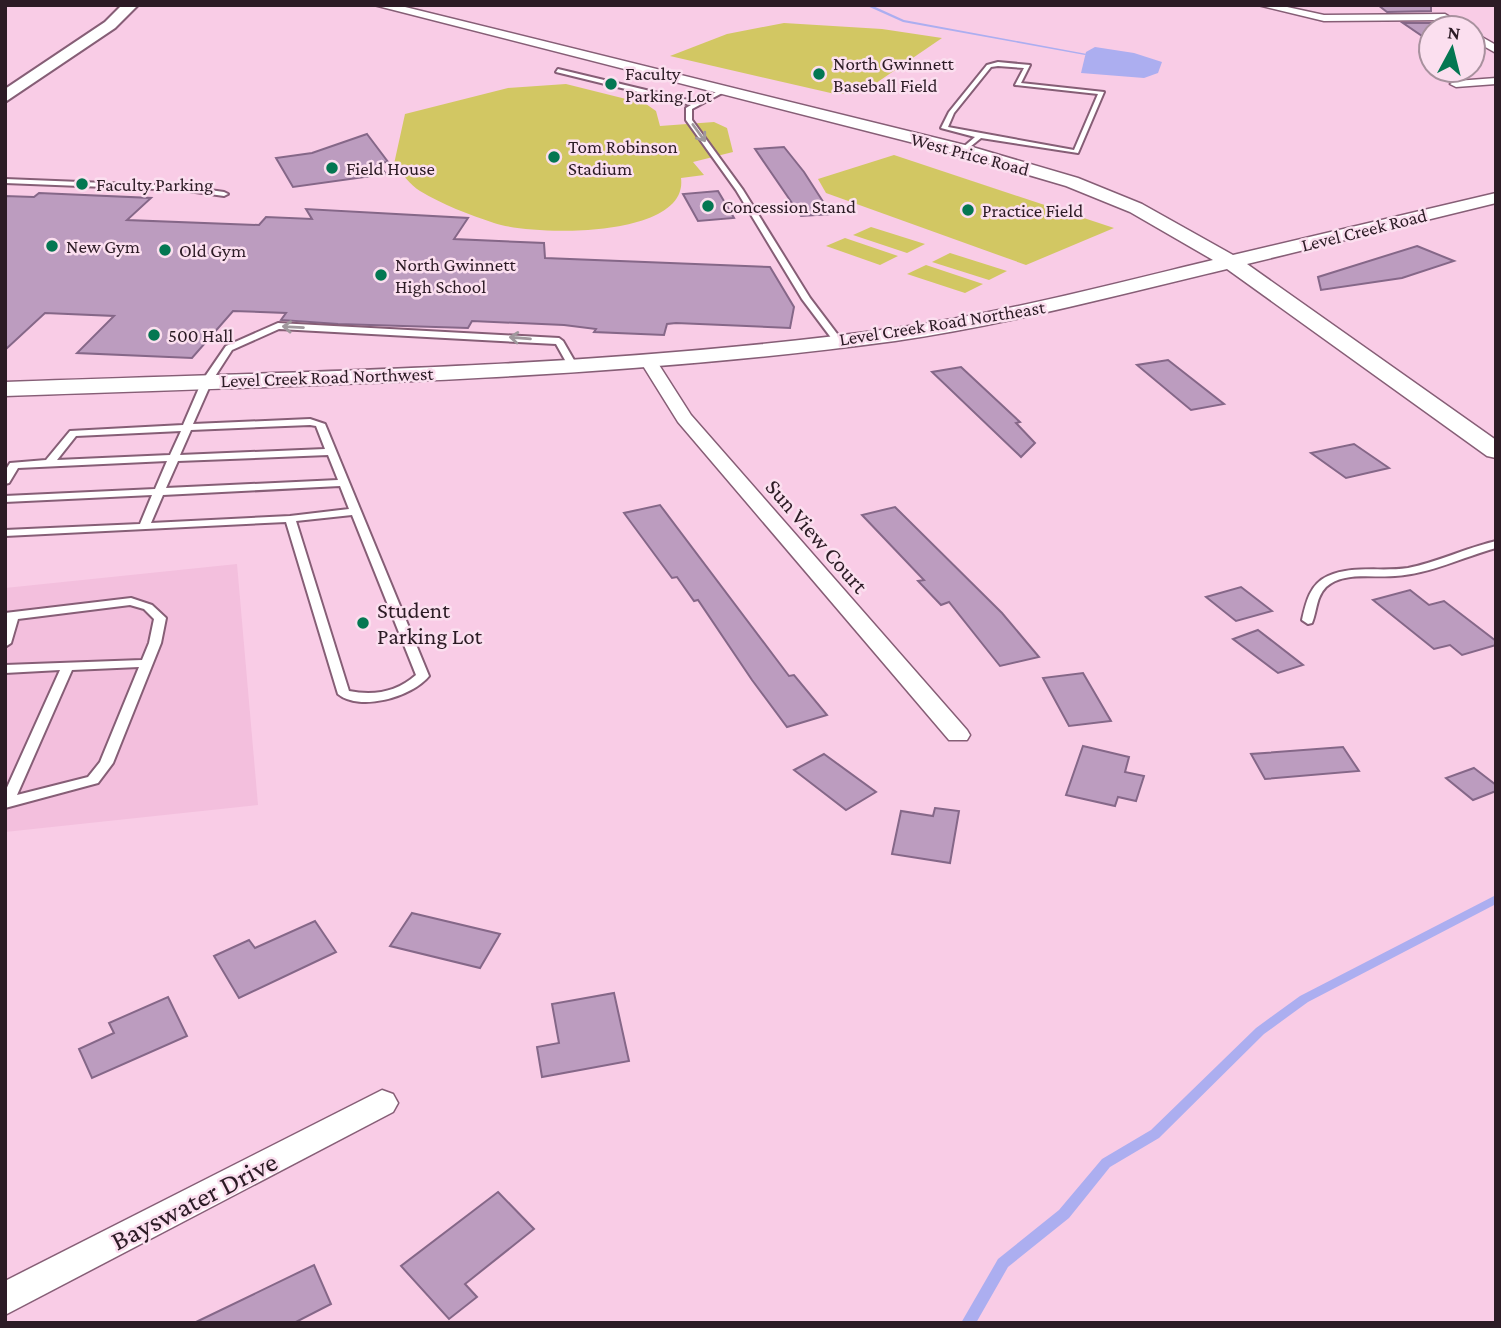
<svg xmlns="http://www.w3.org/2000/svg" width="1501" height="1328" font-family="'Crimson Pro',serif">
	<style>
		.built { fill: #f3bfdd }
		.green { fill: #d2c763 }
		.water { fill: #acaef0 }
		.lines { fill: none; stroke-linecap: round; stroke-linejoin: round }
		.stream { fill: #acaef0; fill-rule: evenodd }
		.building { fill: #bc9cbf; stroke: #856788; stroke-width: 2 }
		.service-casing { stroke: #865e76; stroke-width: 4 }
		.minor-casing { stroke: #865e76; stroke-width: 3 }
		.tertiary-casing { stroke: #865e76; stroke-width: 3 }
		.secondary-casing { stroke: #865e76; stroke-width: 4 }
		.service { fill: #fff; fill-rule: evenodd }
		.minor { fill: #fff; fill-rule: evenodd }
		.tertiary { fill: #fff; fill-rule: evenodd }
		.secondary { fill: #fff; fill-rule: evenodd }
		.oneway { stroke: #a0989d }
		.poi-dot { fill: #047752; stroke: #fbdfef; stroke-width: 2.5 }
		.labels { text-anchor: middle; dominant-baseline: central; stroke-width: 5; stroke-linejoin: round; paint-order: stroke }
		.far-poi-label { font-size: 19px; fill: #2c1b25; stroke: #fbdfef; text-anchor: start }
		.far-street-label { font-size: 19px; fill: #2c1b25; stroke: #fbdfef }
		.street-label { font-size: 23px; fill: #2c1b25; stroke: #fbdfef }
		.poi-label { font-size: 23px; fill: #2c1b25; stroke: #fbdfef; text-anchor: start }
		.near-street-label { font-size: 28px; fill: #2c1b25; stroke: #fbdfef }
	</style>
	<rect width="100%" height="100%" fill="#f9cce6"/>
	<polygon class="built" points="237,564 258,805 5,832 5,588"/>
	<g class="green">
		<polygon points="784,23 882,29 942,38 863,92 835,94 670,56 727,34"/>
		<path d="M566,84L646,104L656,111L660,126L714,122L727,128L733,152L693,162L704,175L681,178C689,239 531,236 494,223C470,215 441,204 420,191C410,185 402,173 394,164L405,114L508,88Z"/>
		<polygon points="894,155 1114,228 1026,265 826,193 818,179"/>
		<polygon points="871,227 925,244 907,253 853,235"/>
		<polygon points="845,238 898,256 880,265 826,246"/>
		<polygon points="950,253 1007,271 989,280 932,262"/>
		<polygon points="926,265 983,284 965,293 907,274"/>
	</g>
	<polygon class="water" points="1095,47 1134,53 1162,62 1158,73 1144,78 1081,73 1086,52"/>
	<g class="lines">
		<g class="stream">
			<polygon points="865,5 871,5 904,20 1087,54 1085,55 903,22"/>
			<polygon points="1496,895 1496,904 1308,1002 1264,1034 1159,1138 1110,1167 1069,1218 1008,1267 976,1323 961,1323 998,1259 1059,1210 1102,1159 1151,1130 1256,1028 1300,996"/>
		</g>
	</g>
	<g class="building">
		<polygon points="1378,5 1431,5 1431,11 1387,12"/>
		<polygon points="1403,23 1431,23 1431,42"/>
		<polygon points="367,134 388,162 378,163 386,174 293,187 276,158 312,153"/>
		<polygon points="784,147 804,172 831,214 801,216 755,149"/>
		<polygon points="718,191 734,218 698,221 683,194"/>
		<polygon points="39,193 151,198 127,220 259,225 266,217 312,219 306,209 468,218 454,239 544,243 545,258 770,267 794,307 790,328 676,323 667,324 664,335 594,332 596,329 564,325 472,321 468,328 338,324 281,320 286,313 233,311 192,358 77,353 114,316 45,313 5,350 5,196 34,197"/>
		<polygon points="1417,246 1454,261 1402,278 1321,290 1318,277"/>
		<polygon points="1168,360 1224,404 1191,410 1137,365"/>
		<polygon points="961,367 1020,422 1016,423 1035,443 1021,457 932,372"/>
		<polygon points="1354,444 1389,468 1346,478 1311,453"/>
		<polygon points="660,505 789,676 794,675 827,715 787,727 752,680 698,600 694,601 677,577 672,578 624,513"/>
		<polygon points="895,507 1002,613 1039,657 1000,666 949,602 941,605 918,581 924,580 862,515"/>
		<polygon points="1241,587 1272,611 1236,621 1206,597"/>
		<polygon points="1410,590 1429,605 1444,601 1496,641 1496,645 1462,655 1450,645 1434,649 1373,600"/>
		<polygon points="1258,630 1303,665 1278,673 1233,639"/>
		<polygon points="1083,673 1111,721 1069,726 1043,678"/>
		<polygon points="1083,746 1129,757 1125,772 1144,776 1136,801 1118,797 1115,806 1066,795"/>
		<polygon points="1343,747 1359,771 1265,779 1251,754"/>
		<polygon points="824,754 876,792 846,810 794,770"/>
		<polygon points="1474,768 1496,785 1496,791 1473,800 1446,778"/>
		<polygon points="935,808 959,811 950,863 892,854 901,811 933,816"/>
		<polygon points="412,913 500,934 480,968 390,946"/>
		<polygon points="315,921 336,952 239,998 214,956 249,940 255,948"/>
		<polygon points="614,993 629,1061 542,1077 537,1047 559,1043 552,1004"/>
		<polygon points="168,997 187,1036 92,1078 79,1049 114,1033 109,1023"/>
		<polygon points="498,1192 534,1229 465,1284 477,1297 449,1319 401,1266"/>
		<polygon points="314,1265 331,1304 294,1323 194,1323"/>
	</g>
	<g class="lines">
		<g class="service-casing">
			<g id="service">
				<path d="M998,62L1030,65L1021,83L1104,92L1078,153L981,138L965,151H961V149L975,137L941,128L949,112L987,65ZM998,66L1024,68L1015,85L1098,94L1074,150L948,127L954,113L991,67Z"/>
				<polygon points="558,69 696,102 722,89 726,89 726,91 692,109 692,120 743,190 810,298 841,339 841,343 835,343 802,299 736,190 686,120 686,108 691,105 556,72"/>
				<polygon points="5,179 181,186 224,192 228,194 224,196 181,190 5,183"/>
				<path d="M278,323L559,338L563,341L578,367L576,369H570L556,344L279,329L232,350L212,381L193,424L310,419L325,424L429,676C412,697 360,712 338,694L286,522L5,536V530L140,524L152,495L5,502V496L155,489L167,461L18,468L9,483L5,484V471L10,463L46,460L70,431L183,425L202,381L226,346ZM310,425L316,426L325,449L180,455L191,430ZM181,431L170,455L57,460L76,436ZM328,455L338,480L166,488L178,461ZM340,486L349,509L290,516L151,523L163,495ZM352,515L416,675C397,692 374,696 349,691L296,521Z"/>
				<path d="M1496,541V548C1463,557 1430,574 1395,576C1374,578 1343,571 1326,587C1316,597 1317,611 1312,623L1308,624L1302,620C1306,602 1310,584 1328,576C1353,565 1382,572 1408,568C1438,562 1466,548 1496,541Z"/>
				<path d="M131,598L152,605L166,618L161,643L113,763L98,783L5,808V792L60,670L5,673V665L142,660L149,643L154,619L144,609L130,605L18,619L11,643L5,647V613ZM139,667L100,762L88,777L17,795L72,670Z"/>
			</g>
		</g>
		<g class="minor-casing">
			<g id="minor">
				<polygon points="1258,5 1278,5 1324,15 1445,14 1450,17 1445,20 1324,21"/>
				<polygon points="1473,32 1496,45 1496,53 1473,40"/>
				<polygon points="1496,78 1496,84 1456,87 1450,84 1456,81"/>
				<polygon points="648,356 654,357 691,415 967,730 970,735 967,740 949,740 678,422 640,361"/>
				<polygon points="382,1090 393,1094 398,1103 393,1112 5,1315 5,1281"/>
			</g>
		</g>
		<g class="tertiary-casing">
			<path id="tertiary" d="M374,5H397L969,146L1078,178L1142,204L1233,255L1496,193V203L1247,264L1496,440V458L1487,456L1227,269C1117,295 1007,325 895,341C600,381 302,385 5,396V382C302,371 601,369 896,328C1003,313 1109,285 1213,260L1130,212L1066,186L957,154Z"/>
		</g>
		<g class="secondary-casing">
			<polygon id="secondary" points="122,5 138,5 115,28 5,102 5,89 105,22"/>
		</g>
		<use href="#service" class="service"/>
		<use href="#minor" class="minor"/>
		<use href="#tertiary" class="tertiary"/>
		<use href="#secondary" class="secondary"/>
	</g>
	<defs><path id="oneway-shaft" d="M-6 0H5M1.5-3L5.5 0L1.5 3" fill="none" stroke-width="1.6" stroke-linecap="round" stroke-linejoin="round" transform="scale(1.75)"/></defs>
	<g class="oneway">
		<use href="#oneway-shaft" transform="translate(699 133) rotate(54)"/>
		<use href="#oneway-shaft" transform="translate(293 327) rotate(-177)"/>
		<use href="#oneway-shaft" transform="translate(520 338) rotate(-175)"/>
	</g>
	<g class="poi-dot">
		<circle cx="819" cy="74" r="7"/>
		<circle cx="611" cy="84" r="7"/>
		<circle cx="554" cy="157" r="7"/>
		<circle cx="332" cy="168" r="7"/>
		<circle cx="82" cy="184" r="7"/>
		<circle cx="708" cy="206" r="7"/>
		<circle cx="968" cy="210" r="7"/>
		<circle cx="52" cy="246" r="7"/>
		<circle cx="165" cy="250" r="7"/>
		<circle cx="381" cy="275" r="7"/>
		<circle cx="154" cy="335" r="7"/>
		<circle cx="363" cy="623" r="7"/>
	</g>
	<g class="labels">
		<g class="far-poi-label">
			<text x="833" y="63">North Gwinnett<tspan x="833" dy="22">Baseball Field</tspan></text>
			<text x="625" y="73">Faculty<tspan x="625" dy="22">Parking Lot</tspan></text>
			<text x="568" y="146">Tom Robinson<tspan x="568" dy="22">Stadium</tspan></text>
			<text x="346" y="168">Field House</text>
			<text x="96" y="184">Faculty Parking</text>
			<text x="722" y="206">Concession Stand</text>
			<text x="982" y="210">Practice Field</text>
			<text x="66" y="246">New Gym</text>
			<text x="179" y="250">Old Gym</text>
			<text x="395" y="264">North Gwinnett<tspan x="395" dy="22">High School</tspan></text>
			<text x="168" y="335">500 Hall</text>
		</g>
		<g class="far-street-label">
			<text transform="translate(970 154) rotate(15)">West Price Road</text>
			<text transform="translate(1364 230) rotate(-14)">Level Creek Road</text>
			<text transform="translate(942 323) rotate(-9)">Level Creek Road Northeast</text>
			<text transform="translate(327 377) rotate(-2)">Level Creek Road Northwest</text>
		</g>
		<g class="street-label">
			<text transform="translate(817 536) rotate(49)">Sun View Court</text>
		</g>
		<g class="poi-label">
			<text x="377" y="610">Student<tspan x="377" dy="26">Parking Lot</tspan></text>
		</g>
		<g class="near-street-label">
			<text transform="translate(194 1201) rotate(-27)">Bayswater Drive</text>
		</g>
	</g>
	<rect width="1501" height="1328" fill="none" stroke="#2c1b25" stroke-width="14"/>
	<g transform="translate(1452 49) rotate(7)"><circle r="33" fill="#fbdfef" stroke="#a8919e" stroke-width="2"/>
	<path d="M0-5L12 26L0 18L-12 26Z" fill="#047752"/>
	<text y="-10" font-size="19" font-weight="bold" text-anchor="middle" fill="#2c1b25">N</text>
	</g>
</svg>
